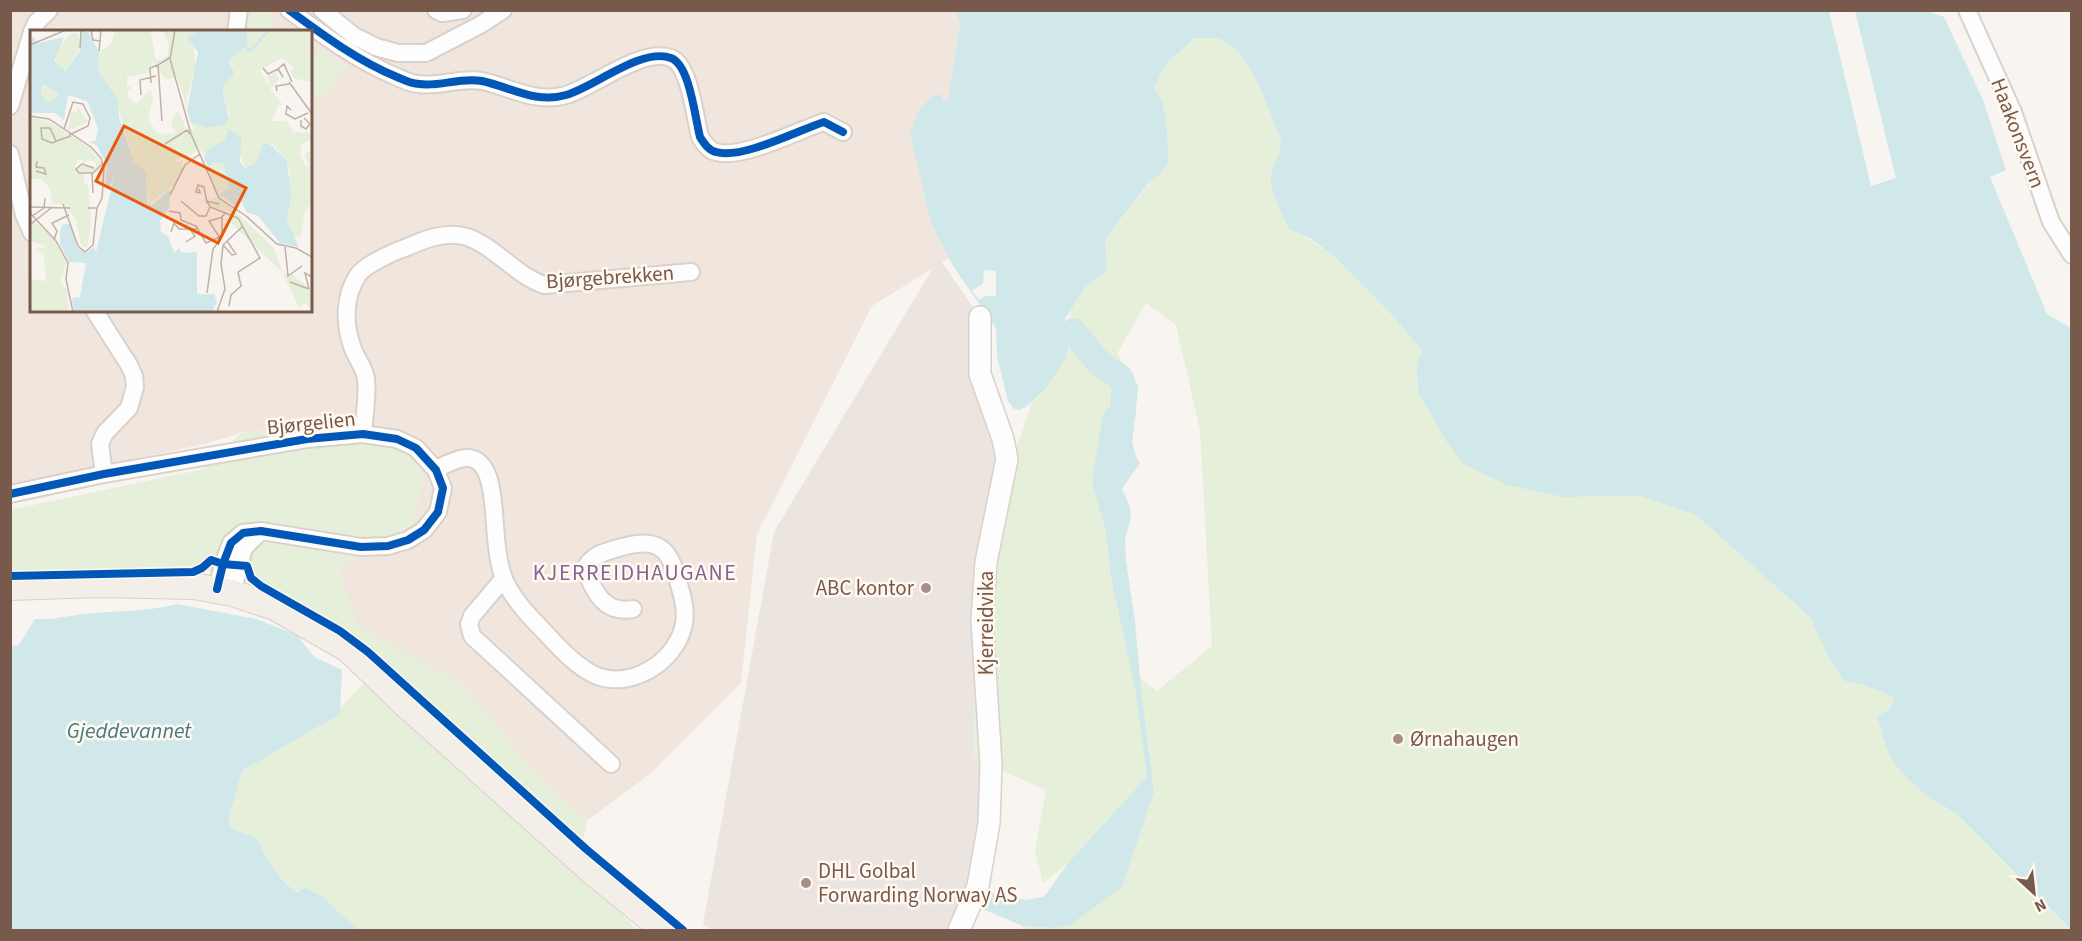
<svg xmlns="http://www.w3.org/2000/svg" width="2082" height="941" font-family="'Source Sans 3',sans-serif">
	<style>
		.residential { fill: #f1e6dd; fill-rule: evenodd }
		.industrial { fill: #ebe4df }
		.green { fill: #e6efda }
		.water { fill: #d0e8e9 }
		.pier { fill: #f8f4ef }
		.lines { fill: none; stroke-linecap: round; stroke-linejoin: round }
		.river { stroke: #d0e8e9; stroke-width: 26 }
		.minor-casing { stroke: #d8d1cc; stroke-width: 20 }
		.tertiary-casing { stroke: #d8d1cc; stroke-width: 24 }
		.primary-casing { stroke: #dad0cc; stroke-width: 28 }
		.minor { stroke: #fefdfd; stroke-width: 16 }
		.tertiary { stroke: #fefdfd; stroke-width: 21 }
		.primary { stroke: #f3eee7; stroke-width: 26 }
		.cycleway-casing { stroke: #fff9f2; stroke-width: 11 }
		.cycleway { stroke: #0057b8; stroke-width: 8 }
		.poi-dot { fill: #a59086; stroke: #fff9f2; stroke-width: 2 }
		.labels { text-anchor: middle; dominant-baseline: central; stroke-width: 5; stroke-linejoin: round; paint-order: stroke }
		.street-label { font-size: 21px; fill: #785a4d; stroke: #fff9f2 }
		.poi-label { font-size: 21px; fill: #785a4d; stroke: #fff9f2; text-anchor: start }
		.neighbourhood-label { font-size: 22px; letter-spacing: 1.5px; fill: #816693; stroke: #fff9f2 }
		.water-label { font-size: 22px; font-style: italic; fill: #437c83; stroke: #fff9f2 }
		.inset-river { fill: none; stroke: #d0e8e9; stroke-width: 3 }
		.inset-road { fill: none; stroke: #c1b1a9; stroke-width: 1.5 }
		.view { fill: #e8590c; fill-opacity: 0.15; stroke: #e8590c; stroke-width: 3 }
		.inset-edge { fill: none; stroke: #785a4d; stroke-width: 3 }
	</style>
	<rect width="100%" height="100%" fill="#f8f4ef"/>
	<path class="residential" d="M10,11H956L960,23L948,102H941L942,95H932L918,112L931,223L949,258L872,306L757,534L741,683L650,774L588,820L551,791L461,684L357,626L339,567L413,524L354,415L241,433L205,444L11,485ZM32,32H310V310H32Z"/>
	<polygon class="industrial" points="939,258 980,317 980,374 1005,440 991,765 966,930 712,930 703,924 774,532"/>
	<g class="green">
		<polygon points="248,11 270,12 272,31 243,32"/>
		<path d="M1194,38C1203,39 1215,37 1222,40C1253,54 1269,112 1281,141V152L1271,177L1291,230C1342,253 1383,304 1419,347L1422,352L1417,364L1418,392L1446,441L1463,463L1508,485L1563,497L1641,496L1696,515L1810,617L1826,652L1844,681L1861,684L1892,696L1894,700L1890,709L1944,808L1956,813L2070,930H1020L1023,926L1056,928L1154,792L1140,678L1157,691L1212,646L1200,430L1176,325L1146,303L1118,352L1137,415L1129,429L1124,411L1105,528L1111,578L1135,689L1147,778L1068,863L1043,883L1035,851L1046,790L973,758L974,671L984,581L1004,485L1032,402L1045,389L1065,360L1074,329L1069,310L1089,282L1107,270L1105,239L1155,176L1154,89L1165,65Z"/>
		<polygon points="320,49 346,68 320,101 310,92 311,61"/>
		<polygon points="354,415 369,441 430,451 413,524 339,567 357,625 461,684 551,791 588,820 576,870 638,930 358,930 323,897 291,889 275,871 256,838 232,829 228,821 242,771 340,714 340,708 377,669 353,634 269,586 189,566 11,572 10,510 204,469 241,433"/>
	</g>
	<g class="water">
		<path d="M956,11H1829L1871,186L1896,178L1855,11H1927L1944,17L1983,100L2006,170L1990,177L2047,314L2071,328V930L1956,813C1934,803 1899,776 1889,753C1884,741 1881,728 1877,716L1890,709L1894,700L1892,696L1861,684L1844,681L1826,652L1810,617L1696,515L1641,496L1563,497L1507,485L1463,464L1446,441L1418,392L1417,364L1422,352L1419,347L1394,317L1336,258L1311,239L1291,230L1288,227C1282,213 1270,193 1271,177C1272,165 1281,157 1281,141C1269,112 1253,54 1222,40C1215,37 1203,39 1194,38L1165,65L1154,89C1168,100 1167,143 1169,162L1160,174L1150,181L1105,239L1107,270L1085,287L1062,324L1073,331L1065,360L1045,389L1026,407L1019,410L1014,409L1008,401L997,357L996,328L953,266L931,223L910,134L918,112L932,95H942V101H948L960,23Z"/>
		<polygon points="1114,407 1124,411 1136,457 1140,463 1122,489 1129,504 1131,517 1125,540 1126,561 1135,621 1140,678 1154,792 1122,887 1070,925 1056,928 1023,926 978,907 983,891 1026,900 1044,897 1068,863 1147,777 1135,689 1111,578 1105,528 1092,482 1102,419 1106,409"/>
		<path d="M177,604L256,619L297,635L314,657L342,670L340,714L242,771L228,821L232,829L256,838C267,856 278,883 298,892L306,888L323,897L358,930H11V646L19,645L35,619C50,620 62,617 77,615C111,610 144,613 177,604Z"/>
	</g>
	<polygon class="pier" points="984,270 996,271 996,296 985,296 979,300 972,291 983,283"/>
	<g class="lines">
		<polyline class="river" points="1073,331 1099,363 1120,377 1125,389 1119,444"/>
		<g class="minor-casing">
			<g id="minor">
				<path d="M289,10C323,35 358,61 397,77C404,80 411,84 419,84C440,87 460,77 482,81C510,87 536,104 566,95C594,87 642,47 671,58C690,65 695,118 700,137C704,143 708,150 716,152C741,160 799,130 824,122L843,132"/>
				<polyline points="322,10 354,36 376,47 398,53 426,53 480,25 503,10"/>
				<polyline points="436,10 442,13 463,10"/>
				<polyline points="1967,10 2013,112 2051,222 2072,255"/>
				<polyline points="32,32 36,23 49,10"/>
				<polyline points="236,32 239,10"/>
				<polyline points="10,106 32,32"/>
				<polyline points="10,154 24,215 32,233"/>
				<polyline points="94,310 129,365 134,376 135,387 129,408 105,433 100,444 104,474"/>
				<path d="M363,434C364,417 368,397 366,379C365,368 355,357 352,346C344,323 344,296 358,275C365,265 393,252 405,248C423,240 447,230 467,237C496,247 515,275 544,285L691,272"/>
				<path d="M436,470C444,464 451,462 460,459C494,450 493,505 495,525C496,542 498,563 504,579C512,597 525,612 539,626C556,644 574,666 597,676C632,689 674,662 683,628C687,615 684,601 680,588C671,553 663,535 622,547C608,551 591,554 585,569C594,592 604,614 633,609"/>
				<polyline points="10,494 104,474 307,439 363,434 397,439 416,448 436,470 443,488 438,512 424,530 408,540 388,546 361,547 261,531 243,533 231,543 223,564 217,589"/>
				<polyline points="504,578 472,616 469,624 472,636 611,764"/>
				<polyline points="232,593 244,548 261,531"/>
			</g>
		</g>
		<g class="tertiary-casing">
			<polyline id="tertiary" points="959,930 978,886 989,823 991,765 982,620 986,562 1007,459 1003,439 980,374 980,317"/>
		</g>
		<g class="primary-casing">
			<polyline id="primary" points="10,587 99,584 194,586 232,593 275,607 348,649 402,701 594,873 664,930"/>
		</g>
		<use href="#minor" class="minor"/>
		<use href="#tertiary" class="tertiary"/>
		<use href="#primary" class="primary"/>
		<g class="cycleway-casing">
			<g id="cycleway">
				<path d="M289,10C323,35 358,61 397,77C404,80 411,84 419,84C440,87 460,77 482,81C510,87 536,104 566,95C594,87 642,47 671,58C690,65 695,118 700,137C704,143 708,150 716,152C741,160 799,130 824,122L843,132"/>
				<polyline points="10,494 104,474 307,439 363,434 397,439 416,448 436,470 443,488 438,512 424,530 408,540 388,546 361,547 261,531 243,533 231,543 223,564 217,589"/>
				<polyline points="10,576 193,572 202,568 211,560 223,564 247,566 251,578 261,586 340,631 368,652 586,849 683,930"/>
			</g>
		</g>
		<use href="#cycleway" class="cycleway"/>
	</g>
	<g class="poi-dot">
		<circle cx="926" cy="588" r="6"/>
		<circle cx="1398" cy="739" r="6"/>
		<circle cx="806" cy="883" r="6"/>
	</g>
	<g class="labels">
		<g class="street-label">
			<text transform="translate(2018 133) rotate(69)">Haakonsvern</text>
			<text transform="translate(610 277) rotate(-4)">Bjørgebrekken</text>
			<text transform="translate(311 423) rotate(-6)">Bjørgelien</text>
			<text transform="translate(986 623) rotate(-90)">Kjerreidvika</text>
		</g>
		<g class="poi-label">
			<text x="914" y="588" text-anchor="end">ABC kontor</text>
			<text x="1410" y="739">Ørnahaugen</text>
			<text x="818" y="871">DHL Golbal<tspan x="818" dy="24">Forwarding Norway AS</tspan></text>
		</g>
		<g class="neighbourhood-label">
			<text x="635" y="573">KJERREIDHAUGANE</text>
		</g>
		<g class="water-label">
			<text x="129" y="731">Gjeddevannet</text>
		</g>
	</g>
	<g transform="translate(30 30)">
		<rect width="282" height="282" fill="#f8f4ef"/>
		<path d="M85,0H120L126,30H130L137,26L139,15L133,0H170L162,5L166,36L156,72L162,93L177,98L196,94L200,86L192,59L203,36L199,29L218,16L216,0H282V52L263,48L260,40L264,38L252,28L230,40L239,57L237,46L246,43L249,49L240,59L253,75H248L242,91H256L264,102L282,103V109L272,114L270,123L274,134L280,138L274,124L282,120V172L275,182L270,208L261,204L257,190L260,141L257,131L242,113L233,114L226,133L215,138L201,99L194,111L175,126L170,119L156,128H149L144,132L153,130L151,136L154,140L144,155L118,175L116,142L104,132L85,67L68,41L69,22L81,14ZM123,32L136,50L147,46L164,100L156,99L150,83L145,82L141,95L146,103L128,104L118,89L123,69L120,59L107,74L99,69L97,62L102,58L97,55V47L119,43ZM41,3H47L51,16L35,41L28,37L24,25ZM13,54L28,63L27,68L19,72L14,69L11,63ZM48,77L58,92L38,101L41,81L46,82ZM2,87L20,92L60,118L71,133L66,142H48L49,135L66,138V133L59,130L53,134L52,129H48L45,135L47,143L55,144L53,153L58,154L61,194L57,218L51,216L46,190L35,175L23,174L20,159L12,149H0ZM184,132L194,133L199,158L186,163L244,218L253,243L201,193L200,182L180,178V170L186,166L178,137ZM0,187L24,210L36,233L30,252L37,260L39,282H0V249L16,251L14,225L6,218L18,217L0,211ZM253,244H261L282,260V282L276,273L269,277Z" fill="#e6efda" fill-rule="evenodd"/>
		<path d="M52,0L59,3L69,22L68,41L88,70L89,87L104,132L116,142L117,174L122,175L141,159L139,178L130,191L131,202L138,206L144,223L149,218L152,223L167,222V264H184L187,272L182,282H44L42,268L50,267L56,233L39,232L30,214V202L32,195L41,193L47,218L56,223L64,217L66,222L84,147L79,159L75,154L77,134L67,116L59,112L66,110L68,98L57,71L38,65L34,90L25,83H0V4L9,13L34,7L24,31L35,41L50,21ZM13,54L28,63L27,67L19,72L14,69L11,63ZM170,0H216L217,5L218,16L199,29L204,44L192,58L199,88L196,94L177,98L161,93L157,81L168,22L157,7ZM199,99L211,107L210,132L215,138L226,133L233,114L239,113L257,131L261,165L257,190L269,217L250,213L228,186L216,182L212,172L205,176L188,164L199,158L194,134L184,132L178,137L174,127L181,117L194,111Z" fill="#d0e8e9" fill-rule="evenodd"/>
		<path class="inset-river" d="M216,20H221L239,0"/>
		<path class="inset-road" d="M61,0L63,10L71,11M145,0L140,29L161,104L189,168L219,188M0,15L36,0M50,18L51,0M69,21L71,0M233,38L238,44L248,39L253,47M248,39L254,34L262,52M259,52L282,84M121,53L120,38L128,35M247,61L246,56L259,54M111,65L110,50L126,46M261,80L257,76L256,84L265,89L278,83M0,86L19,89L61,117L71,128L74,139L72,168L67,178H58M271,90V96L276,99L280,94L274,88M132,91L128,35L141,27M34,99L43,72L53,74L60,88L58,96L39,105M27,111L22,113L12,109L11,98H20L26,111L41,106M135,114L157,100L160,104M64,138L52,134L46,139L49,143H63L72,134M6,141L16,144L14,138L6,137L7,131M62,143L63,163M169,159L170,163L166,162L168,155L174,157L177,173M140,165L155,135L170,124M151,171L169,186H176L180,177M33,174L48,216L55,222L63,215L67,178M189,174L177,171L180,177L208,188L230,228L208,242L211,256L201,265L199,276M0,177L40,178M139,181L150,183L151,190L166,196L176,213L192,206V187L196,182M0,183L26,211L38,233L36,249L43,282M2,186L14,178L15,168M216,186L247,214L266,218L282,227M1,194L21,178M141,202L144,193L149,199H167M190,208L179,191L193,187M24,210L27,201L22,193L39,185M156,212L165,206L160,199M193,215L202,225L206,224L197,211M255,217L258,246L272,236M260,252L279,259M279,259L275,243L282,247M177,263L183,219L190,210M187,282L195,259L191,234L193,215L213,196"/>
		<path class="view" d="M94,96L216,158L188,213L66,151Z"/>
		<rect width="282" height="282" class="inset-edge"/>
	</g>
	<rect width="2082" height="941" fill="none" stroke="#785a4d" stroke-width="24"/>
	<g transform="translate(2034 893) rotate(153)" stroke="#fff9f2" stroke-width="4.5" paint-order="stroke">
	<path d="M0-4.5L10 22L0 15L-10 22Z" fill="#785a4d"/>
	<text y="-9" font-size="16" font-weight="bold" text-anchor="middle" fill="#785a4d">N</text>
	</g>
</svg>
